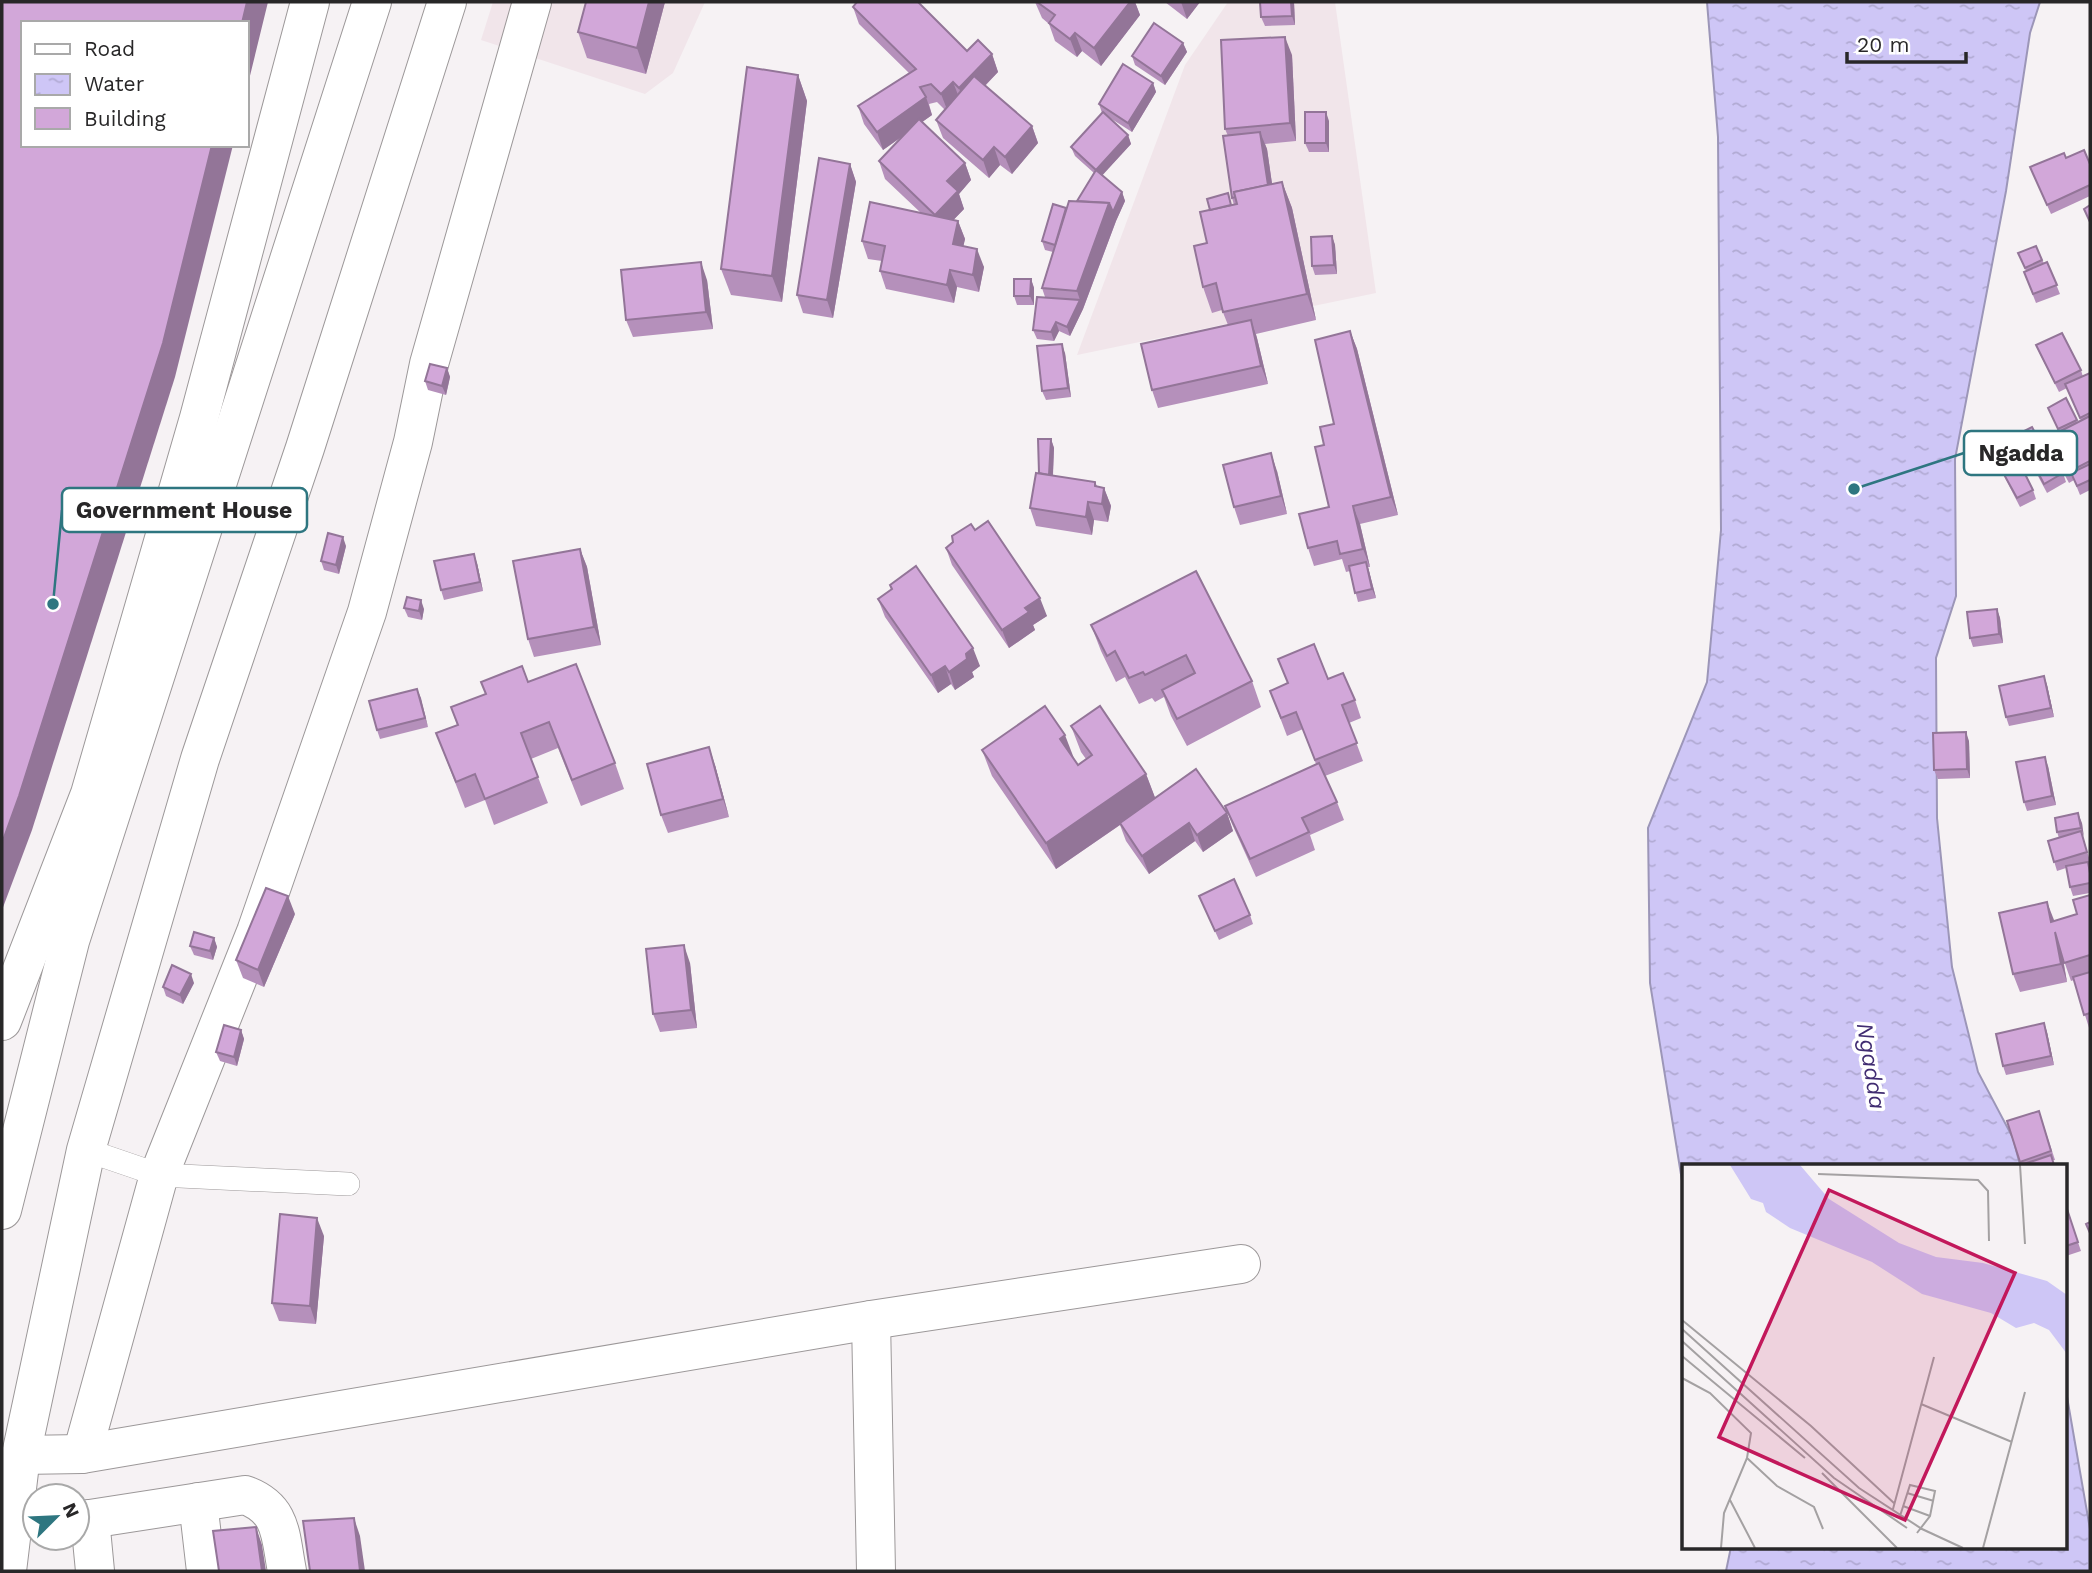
<svg xmlns="http://www.w3.org/2000/svg" width="2092" height="1573" font-family="'Work Sans',sans-serif">
	<style>
		.built { fill: #f1e5ea }
		.water { fill: url(#water-ripples); stroke: #9c96b8; stroke-width: 2 }
		.lines { fill: none; stroke-linecap: round; stroke-linejoin: round }
		.service-casing { stroke: #9c9899; stroke-width: 24 }
		.minor-casing { stroke: #9c9899; stroke-width: 40 }
		.secondary-casing { stroke: #9c9899; stroke-width: 40 }
		.service { stroke: #fff; stroke-width: 23 }
		.minor { stroke: #fff; stroke-width: 38 }
		.secondary { stroke: #fff; stroke-width: 38 }
		.wall { fill: #b590bb }
		.shaded-wall { fill: #937598 }
		.building { fill: #d2a7d9; stroke: #937598; stroke-width: 2 }
		.labels { text-anchor: middle; dominant-baseline: central; stroke-width: 7; stroke-linejoin: round; paint-order: stroke }
		.water-label { font-size: 23px; font-style: italic; fill: #402c71; stroke: #fff }
		.inset-road { fill: none; stroke: #a4a1a2; stroke-width: 2 }
		.view { fill: #c2185b; fill-opacity: 0.15; stroke: #c2185b; stroke-width: 3.5 }
		.inset-edge { fill: none; stroke: #282728; stroke-width: 3.5 }
		.leader { fill: none; stroke: #2e7680; stroke-width: 2.5 }
		.callout-dot { fill: #2e7680; stroke: #fff; stroke-width: 2.5 }
		.callout { fill: #fff; stroke: #2e7680; stroke-width: 2.5 }
		.callout-label { font-size: 23px; text-anchor: middle; font-weight: bold; fill: #282728 }
	</style>
	<defs>
		<pattern id="water-ripples" width="26" height="14" patternUnits="userSpaceOnUse" patternTransform="scale(1.75)"><rect width="26" height="14" fill="#cec6f6"/><path d="M2 4q2-2 4 0t4 0M15 11q2-2 4 0t4 0" fill="none" stroke="#b1aad3"/></pattern>
	</defs>
	<rect width="100%" height="100%" fill="#f6f2f4"/>
	<g class="built">
		<polygon points="493,2 705,2 673,73 645,94 481,40"/>
		<polygon points="1228,2 1335,2 1376,293 1077,355 1185,65"/>
	</g>
	<g class="water">
		<polygon points="1707,2 2040,2 2030,33 2006,191 1955,459 1956,596 1936,658 1937,818 1952,967 1978,1072 2013,1138 2020,1165 1684,1165 1684,1193 1650,983 1648,828 1707,682 1721,530 1718,137"/>
		<polygon points="2066,1391 2090,1529 2090,1571 1726,1571 1731,1547 2066,1547"/>
	</g>
	<g class="lines">
		<g class="service-casing">
			<polyline id="service" points="86,1150 159,1175 348,1184"/>
		</g>
		<g class="minor-casing">
			<g id="minor">
				<polyline points="2,1021 90,794 199,418 310,2"/>
				<polyline points="871,1320 876,1571"/>
				<polyline points="82,1454 159,1175 256,932 367,612 413,442 429,364 532,2"/>
				<polyline points="21,1455 82,1454 871,1320 1241,1264"/>
				<polyline points="198,1502 206,1571"/>
				<polyline points="90,1519 95,1571"/>
				<path d="M77,1521L245,1495C283,1509 280,1536 287,1571"/>
			</g>
		</g>
		<g class="secondary-casing">
			<g id="secondary">
				<polyline points="2,1210 70,941 372,2"/>
				<polyline points="7,1571 21,1455 86,1150 200,759 305,448 447,2"/>
			</g>
		</g>
		<use href="#service" class="service"/>
		<use href="#minor" class="minor"/>
		<use href="#secondary" class="secondary"/>
	</g>
	<g class="wall">
		<polygon points="586,2 665,2 646,74 587,58 578,32"/>
		<polygon points="1035,2 1135,2 1140,15 1101,66 1082,51 1077,57 1055,41 1049,24 1042,18"/>
		<polygon points="1165,2 1200,2 1187,19"/>
		<polygon points="1260,2 1294,2 1295,25 1265,26 1261,17"/>
		<polygon points="853,7 967,51 992,54 998,72 985,86 1032,126 1038,143 1012,174 1000,165 989,178 943,138 936,120 945,110 937,102 929,104 932,115 922,122 965,163 971,180 959,194 964,209 953,220 958,221 965,239 963,246 984,267 979,292 957,287 954,303 886,289 880,271 882,261 868,259 862,241 921,213 885,179 879,161 903,136 883,150 864,124 858,106 909,73 859,24"/>
		<polygon points="1183,43 1187,52 1165,85 1135,65 1132,56"/>
		<polygon points="1292,55 1296,141 1265,144 1267,149 1272,184 1282,182 1292,208 1316,320 1256,334 1268,384 1158,408 1152,390 1228,325 1222,310 1212,313 1203,287 1207,243 1232,205 1234,205 1232,198 1228,136 1225,129"/>
		<polygon points="798,75 807,101 782,302 731,295 721,269"/>
		<polygon points="1153,83 1156,92 1132,132 1110,118 1128,135 1131,144 1102,175 1122,192 1125,201 1116,221 1083,309 1070,336 1059,331 1054,341 1037,339 1033,330 1045,297 1042,288 1053,252 1045,250 1042,241 1066,208 1077,201 1094,173 1075,156 1071,147 1102,113 1099,104"/>
		<polygon points="1329,121 1329,152 1309,152 1305,143"/>
		<polygon points="2066,158 2090,164 2090,196 2051,214 2030,167"/>
		<polygon points="850,164 856,182 833,318 803,313 797,295"/>
		<polygon points="1332,236 1335,245 1337,274 1315,275 1312,266"/>
		<polygon points="2018,253 2042,260 2044,263 2047,262 2060,294 2036,303 2024,272 2026,271"/>
		<polygon points="1031,279 1034,288 1034,305 1017,305 1014,296"/>
		<polygon points="707,280 713,329 633,337 626,320"/>
		<polygon points="1350,331 1357,349 1398,515 1360,524 1370,567 1368,567 1376,598 1358,602 1350,571 1346,572 1342,559 1314,566 1308,548 1329,507 1324,445 1334,424"/>
		<polygon points="2036,345 2081,370 2083,377 2090,373 2090,490 2080,495 2074,480 2069,483 2050,447 2047,438 2059,432 2048,408 2066,398 2077,422 2081,421 2067,388 2059,392 2040,354"/>
		<polygon points="1065,353 1071,397 1046,400 1042,391"/>
		<polygon points="447,368 450,377 446,395 428,390 425,381"/>
		<polygon points="2012,437 2040,442 2044,451 2024,462 2015,446"/>
		<polygon points="1051,439 1054,448 1053,476 1095,482 1097,486 1104,488 1111,506 1108,522 1094,520 1092,535 1036,526 1030,508 1039,473"/>
		<polygon points="2035,467 2063,473 2066,482 2047,493 2038,476"/>
		<polygon points="2001,469 2033,490 2036,499 2020,507 2005,478"/>
		<polygon points="1277,471 1287,514 1240,525 1234,507"/>
		<polygon points="975,530 1047,616 1033,625 1035,630 1009,648 952,565 946,548"/>
		<polygon points="346,546 339,574 324,570 321,561"/>
		<polygon points="580,549 587,567 601,645 534,657 528,639"/>
		<polygon points="477,563 483,591 444,600 441,590"/>
		<polygon points="1196,571 1252,681 1261,707 1187,746 1171,716 1164,697 1155,702 1152,698 1139,704 1125,677 1116,682 1101,651 1091,625"/>
		<polygon points="890,585 980,666 972,672 974,677 955,690 951,684 938,693 885,617 878,599 891,590"/>
		<polygon points="404,608 424,609 422,620 408,617"/>
		<polygon points="1997,609 2000,618 2003,643 1973,647 1970,638"/>
		<polygon points="1278,659 1355,700 1361,718 1349,723 1363,761 1325,776 1337,802 1344,820 1310,835 1315,850 1256,877 1232,824 1225,806 1316,764 1303,729 1287,736 1270,691 1288,683"/>
		<polygon points="2044,676 2047,685 2054,717 2009,726 2006,717"/>
		<polygon points="528,682 615,763 624,789 581,806 558,748 531,759 548,803 494,825 485,800 465,808 436,733 457,725 451,707"/>
		<polygon points="417,689 428,727 380,739 377,730"/>
		<polygon points="1071,726 1146,774 1155,798 1227,813 1233,831 1203,852 1195,841 1149,874 1126,841 1120,825 1056,869 992,776 982,750 1074,759 1078,765 1086,759 1081,752"/>
		<polygon points="1969,741 1970,778 1938,779 1934,770"/>
		<polygon points="715,765 729,817 668,833 661,815"/>
		<polygon points="2048,766 2056,805 2027,811 2024,802"/>
		<polygon points="2082,823 2083,837 2090,861 2088,862 2090,869 2090,893 2073,896 2070,887 2066,868 2057,871 2048,841 2059,838 2057,832"/>
		<polygon points="2090,895 2090,1031 2074,980 2071,981 2063,958 2067,982 2020,992 2013,974 2054,921 2077,914"/>
		<polygon points="1199,896 1250,915 1253,924 1219,940"/>
		<polygon points="295,914 264,987 243,978 236,960"/>
		<polygon points="214,938 217,947 213,960 194,955 190,946"/>
		<polygon points="690,963 697,1028 660,1032 653,1014"/>
		<polygon points="194,983 183,1004 166,996 163,987"/>
		<polygon points="2044,1023 2047,1032 2054,1065 2006,1075 2003,1066"/>
		<polygon points="241,1030 244,1039 237,1066 220,1061 216,1052"/>
		<polygon points="2039,1111 2055,1160 2021,1165 2007,1121"/>
		<polygon points="2066,1201 2067,1206 2066,1207 2081,1251 2066,1256"/>
		<polygon points="324,1236 316,1324 279,1321 272,1303"/>
	</g>
	<g class="shaded-wall">
		<polygon points="247,2 268,2 247,88 247,23 242,23"/>
		<polygon points="649,2 665,2 646,74 637,48"/>
		<polygon points="1130,2 1135,2 1140,15 1101,66 1094,48"/>
		<polygon points="1181,2 1200,2 1187,19"/>
		<polygon points="1291,2 1294,2 1295,25 1292,16"/>
		<polygon points="1075,33 1082,51 1077,57 1070,39"/>
		<polygon points="1285,37 1292,55 1296,141 1290,123"/>
		<polygon points="1183,43 1187,52 1165,85 1161,76"/>
		<polygon points="992,54 998,72 965,106 959,88"/>
		<polygon points="798,75 807,101 782,302 772,276"/>
		<polygon points="953,82 960,100 948,112 941,94"/>
		<polygon points="1153,83 1156,92 1132,132 1128,123"/>
		<polygon points="926,97 932,115 883,150 877,132"/>
		<polygon points="1326,112 1329,121 1329,152 1326,143"/>
		<polygon points="1032,126 1038,143 1012,174 1005,157"/>
		<polygon points="1260,132 1267,149 1276,211 1269,193"/>
		<polygon points="1128,135 1131,144 1099,179 1096,170"/>
		<polygon points="212,145 233,145 175,377 32,830 2,910 2,843"/>
		<polygon points="994,147 1000,165 989,178 983,160"/>
		<polygon points="965,163 971,180 959,194 964,209 941,233 935,215 947,181"/>
		<polygon points="850,164 856,182 833,318 827,300"/>
		<polygon points="1282,182 1292,208 1316,320 1307,294"/>
		<polygon points="1122,192 1125,201 1116,221 1083,309 1070,336 1067,327 1080,300 1077,291 1109,203"/>
		<polygon points="958,221 965,239 960,262 953,244"/>
		<polygon points="1332,236 1335,245 1337,274 1334,265"/>
		<polygon points="977,249 984,267 979,292 973,275"/>
		<polygon points="701,262 707,280 713,329 706,312"/>
		<polygon points="950,270 957,287 954,303 947,285"/>
		<polygon points="1031,279 1034,288 1034,305 1030,296"/>
		<polygon points="1251,320 1257,338 1268,384 1261,366"/>
		<polygon points="1056,322 1059,331 1054,341 1051,332"/>
		<polygon points="1350,331 1357,349 1398,515 1391,497"/>
		<polygon points="1062,344 1065,353 1071,397 1068,388"/>
		<polygon points="447,368 450,377 446,395 442,386"/>
		<polygon points="1051,439 1054,448 1052,493 1049,483"/>
		<polygon points="1271,453 1277,471 1287,514 1281,496"/>
		<polygon points="1104,488 1111,506 1108,522 1102,504"/>
		<polygon points="1088,502 1094,520 1092,535 1086,517"/>
		<polygon points="1353,506 1360,524 1370,567 1363,549"/>
		<polygon points="343,537 346,546 339,574 336,565"/>
		<polygon points="580,549 587,567 601,645 594,627"/>
		<polygon points="474,554 477,563 483,591 480,582"/>
		<polygon points="1366,562 1369,571 1376,598 1372,589"/>
		<polygon points="1040,598 1047,616 1033,625 1035,630 1009,648 1002,630 1025,608"/>
		<polygon points="421,600 424,609 422,620 419,611"/>
		<polygon points="1997,609 2000,618 2003,643 1999,634"/>
		<polygon points="973,648 980,666 972,672 974,677 955,690 949,672 966,654"/>
		<polygon points="945,666 951,684 938,693 931,675"/>
		<polygon points="2044,676 2047,685 2054,717 2051,708"/>
		<polygon points="417,689 421,698 428,727 425,718"/>
		<polygon points="1966,732 1969,741 1970,778 1967,769"/>
		<polygon points="1065,735 1075,761 1060,739"/>
		<polygon points="709,747 715,765 729,817 723,799"/>
		<polygon points="2045,757 2048,766 2056,805 2052,796"/>
		<polygon points="1146,774 1156,800 1056,869 1046,843"/>
		<polygon points="1227,813 1233,831 1203,852 1197,835"/>
		<polygon points="2078,813 2082,823 2084,837 2081,828"/>
		<polygon points="1189,823 1195,841 1149,874 1142,856"/>
		<polygon points="288,896 295,914 264,987 258,970"/>
		<polygon points="2047,902 2054,920 2058,939 2051,922"/>
		<polygon points="2055,932 2061,950 2067,982 2061,964"/>
		<polygon points="214,938 217,947 213,960 210,951"/>
		<polygon points="684,945 690,963 697,1028 691,1010"/>
		<polygon points="191,974 194,983 183,1004 180,995"/>
		<polygon points="2044,1023 2047,1032 2054,1065 2051,1056"/>
		<polygon points="241,1030 244,1039 237,1066 234,1057"/>
		<polygon points="317,1218 324,1236 316,1324 310,1306"/>
		<polygon points="354,1518 360,1536 365,1571 360,1571"/>
		<polygon points="256,1527 262,1545 266,1571 262,1571"/>
	</g>
	<g class="building">
		<polygon points="2,2 247,2 242,23 23,23 23,145 212,145 163,343 19,796 2,843"/>
		<polygon points="586,2 649,2 637,48 578,32"/>
		<polygon points="857,2 918,2 967,51 978,40 992,54 959,88 953,82 941,94 931,84 920,87 926,97 877,132 858,106 916,69 853,7"/>
		<polygon points="1037,2 1130,2 1094,48 1075,33 1070,39 1049,23 1055,15"/>
		<polygon points="1260,2 1291,2 1292,16 1261,17"/>
		<polygon points="1154,23 1183,43 1161,76 1132,56"/>
		<polygon points="1285,37 1290,123 1225,129 1221,40"/>
		<polygon points="1123,64 1153,83 1128,123 1099,104"/>
		<polygon points="747,67 798,75 772,276 721,269"/>
		<polygon points="974,76 1032,126 1005,157 994,147 983,160 936,120"/>
		<polygon points="1103,112 1128,135 1096,170 1071,147"/>
		<rect x="1305" y="112" width="21" height="31"/>
		<polygon points="919,119 965,163 947,181 958,191 935,215 879,161"/>
		<polygon points="1260,132 1268,185 1234,192 1235,197 1232,198 1223,136"/>
		<polygon points="2084,150 2090,164 2090,185 2047,205 2030,167 2064,153 2066,158"/>
		<polygon points="819,158 850,164 827,300 797,295"/>
		<polygon points="1096,170 1122,192 1113,212 1109,203 1077,201"/>
		<polygon points="1282,182 1307,294 1223,312 1216,283 1203,287 1194,246 1207,243 1200,212 1237,204 1234,192"/>
		<polygon points="1228,193 1231,205 1210,210 1207,199"/>
		<polygon points="1069,201 1109,203 1077,291 1042,288"/>
		<polygon points="870,202 958,221 953,244 977,249 973,275 950,270 947,285 880,271 885,246 862,241"/>
		<polygon points="1053,204 1066,208 1055,245 1042,241"/>
		<polygon points="2090,205 2090,222 2084,209"/>
		<polygon points="1332,236 1334,265 1312,266 1311,237"/>
		<polygon points="2036,246 2042,260 2025,268 2018,253"/>
		<polygon points="701,262 706,312 626,320 621,270"/>
		<polygon points="2047,262 2057,285 2033,294 2024,272"/>
		<polygon points="1014,279 1031,279 1030,296 1014,296"/>
		<polygon points="1037,297 1080,300 1067,327 1056,322 1051,332 1033,330"/>
		<polygon points="1251,320 1261,366 1152,390 1141,344"/>
		<polygon points="1350,331 1391,497 1353,506 1363,549 1340,554 1337,541 1308,548 1299,514 1329,507 1315,447 1324,445 1320,427 1334,424 1315,340"/>
		<polygon points="2062,333 2081,370 2055,383 2036,345"/>
		<polygon points="1062,344 1068,388 1042,391 1037,346"/>
		<polygon points="430,364 447,368 442,386 425,381"/>
		<polygon points="2090,373 2090,413 2080,418 2065,384"/>
		<polygon points="2066,398 2077,420 2058,429 2048,408"/>
		<polygon points="2090,416 2090,461 2065,474 2047,438"/>
		<polygon points="2032,427 2040,442 2020,453 2012,437"/>
		<polygon points="1038,439 1051,439 1049,475 1039,473"/>
		<polygon points="1271,453 1281,496 1234,507 1223,465"/>
		<polygon points="2054,458 2063,473 2044,484 2035,467"/>
		<polygon points="2018,460 2033,490 2017,498 2001,469"/>
		<polygon points="2090,464 2090,480 2077,486 2071,473"/>
		<polygon points="1036,473 1095,482 1095,486 1104,488 1102,504 1088,502 1086,517 1030,508"/>
		<polygon points="988,521 1040,598 1025,608 1029,612 1002,630 946,548 953,542 952,536 971,524 975,530"/>
		<polygon points="328,533 343,537 336,565 321,561"/>
		<polygon points="580,549 594,627 528,639 513,561"/>
		<polygon points="474,554 480,582 441,590 434,561"/>
		<polygon points="1366,562 1372,589 1355,593 1349,566"/>
		<polygon points="916,566 973,648 966,654 967,659 949,672 945,666 931,675 878,599 892,589 890,585"/>
		<polygon points="1196,571 1252,681 1177,719 1162,690 1195,673 1186,655 1145,675 1143,672 1129,678 1115,651 1107,656 1091,625"/>
		<polygon points="407,597 421,600 419,611 404,608"/>
		<polygon points="1997,609 1999,634 1970,638 1967,612"/>
		<polygon points="1314,644 1328,679 1343,673 1355,700 1342,705 1357,743 1315,760 1296,712 1281,718 1270,691 1288,683 1278,659"/>
		<polygon points="576,664 615,763 572,780 549,722 521,733 538,777 485,799 475,774 456,782 436,733 458,725 451,707 486,694 481,682 522,666 528,682"/>
		<polygon points="2044,676 2051,708 2006,717 1999,686"/>
		<polygon points="417,689 425,718 377,730 369,701"/>
		<polygon points="1045,706 1065,735 1060,739 1078,765 1092,755 1071,726 1100,706 1146,774 1046,843 982,750"/>
		<polygon points="1966,732 1967,769 1934,770 1933,733"/>
		<polygon points="709,747 723,799 661,815 647,764"/>
		<polygon points="2045,757 2052,796 2024,802 2016,762"/>
		<polygon points="1319,763 1337,802 1302,818 1309,832 1250,859 1225,806"/>
		<polygon points="1196,769 1227,813 1197,835 1189,823 1142,856 1120,823"/>
		<polygon points="2078,813 2081,828 2057,832 2055,818"/>
		<polygon points="2081,831 2087,852 2054,862 2048,841"/>
		<polygon points="2088,862 2090,873 2090,883 2070,887 2066,866"/>
		<polygon points="1234,879 1250,915 1215,931 1199,896"/>
		<polygon points="266,888 288,896 258,970 236,960"/>
		<polygon points="2090,895 2090,955 2064,963 2055,932 2061,964 2013,974 1999,913 2047,902 2051,922 2077,914 2073,900"/>
		<polygon points="194,932 214,938 210,951 190,946"/>
		<polygon points="684,945 691,1010 653,1014 646,949"/>
		<polygon points="172,965 191,974 180,995 163,987"/>
		<polygon points="2090,972 2090,1013 2084,1015 2073,977"/>
		<polygon points="2044,1023 2051,1056 2003,1066 1996,1034"/>
		<polygon points="224,1025 241,1030 234,1057 216,1052"/>
		<polygon points="2039,1111 2051,1151 2020,1162 2007,1121"/>
		<polygon points="2051,1155 2054,1165 2021,1165"/>
		<polygon points="2066,1206 2078,1242 2066,1246"/>
		<polygon points="280,1214 317,1218 310,1306 272,1303"/>
		<polygon points="2090,1222 2090,1233 2086,1224"/>
		<polygon points="354,1518 360,1571 310,1571 303,1521"/>
		<polygon points="256,1527 262,1571 219,1571 213,1531"/>
	</g>
	<g class="labels">
		<g class="water-label">
			<text transform="translate(1871 1066) rotate(81)">Ngadda</text>
		</g>
	</g>
	<g transform="translate(1682 1164)">
		<rect width="385" height="385" fill="#f6f2f4"/>
		<path d="M48,1H118L147,35L217,79L254,93L301,99L365,117L385,131V190L367,166L352,159L334,164L309,149L240,130L190,98L108,64L84,48L81,39L69,35Z" fill="#cec6f6"/>
		<path class="inset-road" d="M338,1L343,80M136,10L296,16L306,27L307,77M0,156L129,262L213,340M0,165L177,324L240,365L281,384M0,177L152,314L225,364M0,192L123,294M0,214L28,229L69,269L65,294L42,349L39,384M239,240L330,278M65,294L95,322L132,343L141,365M140,309L215,384M225,329L252,337M48,336L73,384M221,342L248,352M211,345L252,193M218,352L228,321L253,327L248,352L235,369M301,384L343,228"/>
		<path class="view" d="M147,26L333,109L223,356L37,273Z"/>
		<rect width="385" height="385" class="inset-edge"/>
	</g>
	<path class="leader" d="M1854 489L1964 453M53 604L62 510"/>
	<g class="callout-dot">
		<circle cx="1854" cy="489" r="7"/>
		<circle cx="53" cy="604" r="7"/>
	</g>
	<g class="callout">
		<rect x="1964" y="431" width="113" height="44" rx="7"/>
		<rect x="62" y="488" width="245" height="44" rx="7"/>
	</g>
	<g class="callout-label">
		<text x="2021" y="461">Ngadda</text>
		<text x="184" y="518">Government House</text>
	</g>
	<rect width="2092" height="1573" fill="none" stroke="#282728" stroke-width="7"/>
	<rect x="21" y="21" width="228" height="126" fill="#ffffff" stroke="#a9a9a9" stroke-width="2"/>
	<rect x="35" y="44" width="35" height="10" fill="#ffffff" stroke="#a9a9a9" stroke-width="2"/>
	<text x="84" y="56" font-size="21" fill="#282728">Road</text>
	<rect x="35" y="74" width="35" height="21" fill="url(#water-ripples)" stroke="#a9a9a9" stroke-width="2"/>
	<text x="84" y="91" font-size="21" fill="#282728">Water</text>
	<rect x="35" y="108" width="35" height="21" fill="#d2a7d9" stroke="#a9a9a9" stroke-width="2"/>
	<text x="84" y="126" font-size="21" fill="#282728">Building</text>
	<g transform="translate(56 1517) rotate(66)"><circle r="33" fill="#ffffff" stroke="#a9a9a9" stroke-width="2"/>
	<path d="M0-5L12 26L0 18L-12 26Z" fill="#2e7680"/>
	<text y="-10" font-size="19" font-weight="bold" text-anchor="middle" fill="#282728">N</text>
	</g>
	<path d="M1847 52v10h119v-10" fill="none" stroke="#282728" stroke-width="3.5"/>
	<text x="1857" y="52" font-size="21" fill="#282728" stroke="#ffffff" stroke-width="5" paint-order="stroke">20 m</text>
</svg>
